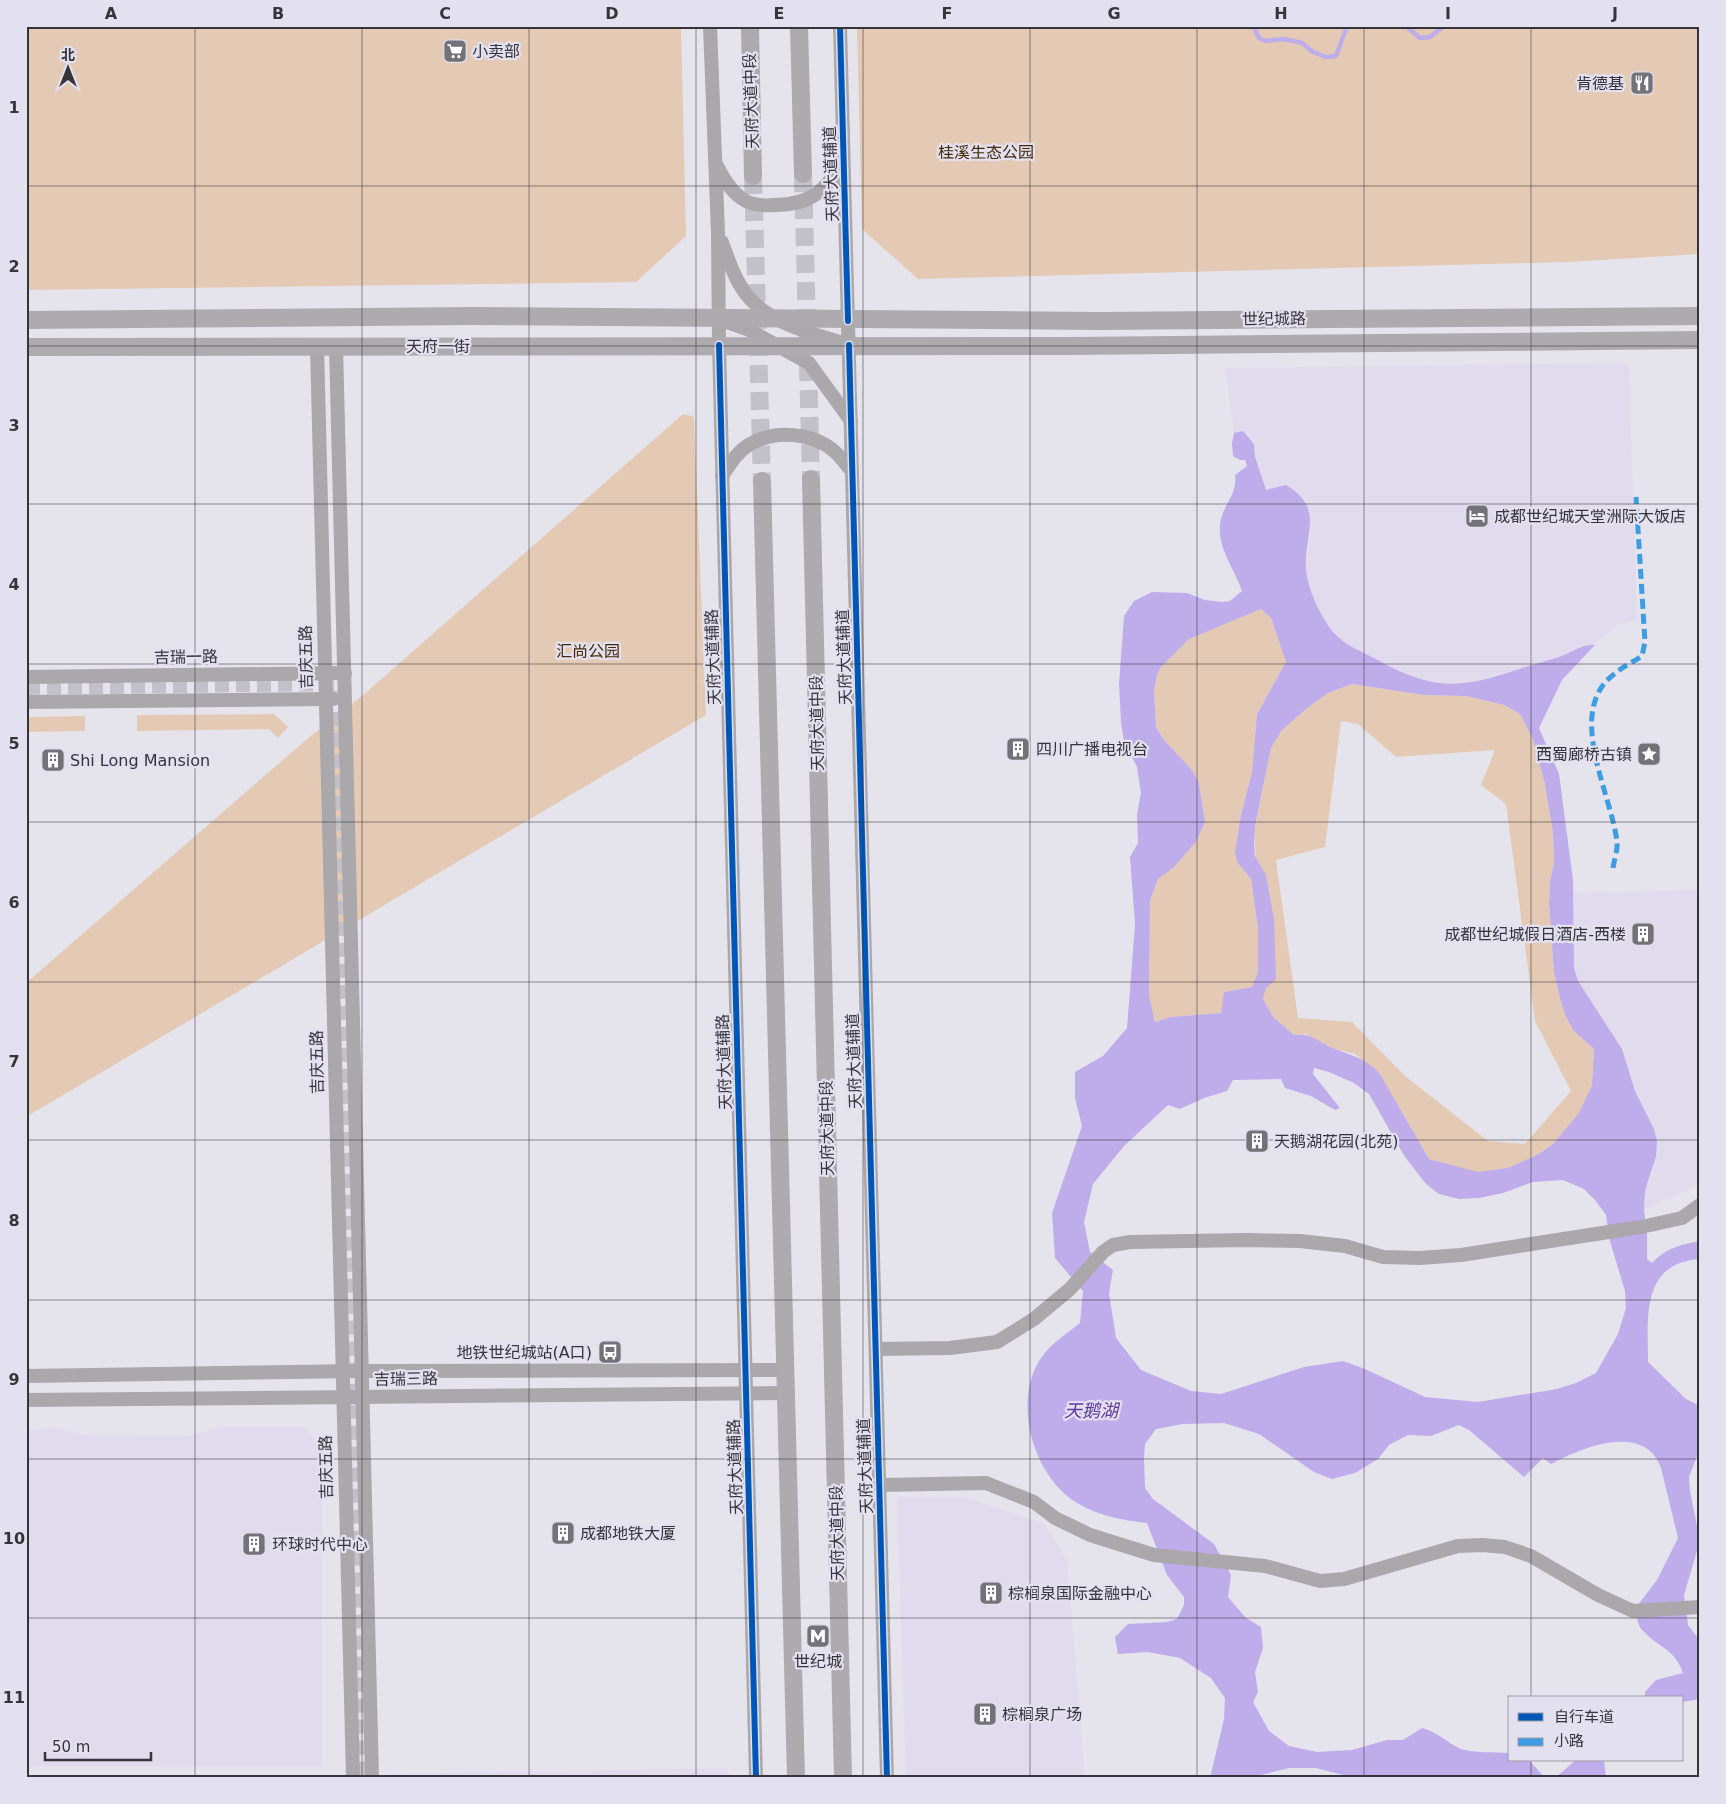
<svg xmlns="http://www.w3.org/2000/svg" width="1726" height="1804" font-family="'DejaVu Sans','Noto Sans SC',sans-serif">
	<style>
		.built { fill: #e0dced }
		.green { fill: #e4cab4; fill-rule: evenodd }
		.water { fill: #beaceb; fill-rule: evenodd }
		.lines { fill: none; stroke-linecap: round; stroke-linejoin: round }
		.stream { stroke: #beaceb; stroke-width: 4.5 }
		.minor-tunnel { stroke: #c2c1c9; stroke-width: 14; stroke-dasharray: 14 7; stroke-linecap: butt }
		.major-tunnel { stroke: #c2c1c9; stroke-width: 18; stroke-dasharray: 18 9; stroke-linecap: butt }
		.minor { stroke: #aaa8aa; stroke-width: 14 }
		.major { stroke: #adabae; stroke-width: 18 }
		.quiet { stroke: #3e9de2; stroke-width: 5; stroke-dasharray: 10 5; stroke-linecap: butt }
		.cycleway-casing { stroke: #e3e0f0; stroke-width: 9 }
		.cycleway { stroke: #0057b8; stroke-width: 6 }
		.grid { fill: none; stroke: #36343b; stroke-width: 1; stroke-opacity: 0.55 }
		.labels { text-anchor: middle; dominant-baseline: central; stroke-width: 4.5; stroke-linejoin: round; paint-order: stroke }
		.poi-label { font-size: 16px; fill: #36343b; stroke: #e3e0f0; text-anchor: start }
		.street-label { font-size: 16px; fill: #36343b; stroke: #e3e0f0 }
		.park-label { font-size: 16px; fill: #442806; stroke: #e3e0f0 }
		.water-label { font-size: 18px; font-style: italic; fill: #5f3a9f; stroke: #e3e0f0 }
		.neatline { fill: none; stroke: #36343b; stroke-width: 2 }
		.grid-label { font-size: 16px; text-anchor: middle; font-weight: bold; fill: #36343b }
	</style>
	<rect width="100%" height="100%" fill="#e5e4ec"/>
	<g class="built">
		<polygon points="1629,363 1637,621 1620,624 1594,644 1561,657 1481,682 1456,685 1424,681 1388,666 1361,651 1345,645 1325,624 1309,586 1306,568 1311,529 1266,490 1255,457 1254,444 1243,432 1234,433 1225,368"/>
		<polygon points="1700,890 1700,1184 1644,1210 1645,1191 1652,1173 1657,1141 1654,1129 1635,1091 1622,1049 1578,981 1574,968 1574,893"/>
		<polygon points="218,1427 306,1427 322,1449 322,1767 26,1766 26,1430 57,1428 84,1435 191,1436"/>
		<polygon points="897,1497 965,1497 1044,1523 1067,1560 1085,1778 906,1778"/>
		<polygon points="727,1768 732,1778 391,1778 390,1774"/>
	</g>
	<g class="green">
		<polygon points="26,26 681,26 686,236 636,282 26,290"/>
		<polygon points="857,26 1700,26 1700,254 1568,262 918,279 862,229"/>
		<polygon points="683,414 694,417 706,715 26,1117 26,983 307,739 362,696"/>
		<polygon points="1261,609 1271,618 1286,662 1257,714 1252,772 1240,819 1235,853 1237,862 1251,879 1258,928 1258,972 1253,987 1224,992 1222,1013 1170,1017 1155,1022 1149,995 1150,901 1158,879 1173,868 1196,842 1205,822 1199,783 1192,770 1164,740 1156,727 1154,690 1157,675 1160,668 1189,639"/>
		<path d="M1352,684L1424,695L1466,696L1504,705L1520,714L1532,737L1544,780L1553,833L1554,863L1550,881L1549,903L1554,972L1559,995L1565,1015L1573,1030L1594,1049L1592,1085L1579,1113L1553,1144L1539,1154L1508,1168L1478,1173L1429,1159L1380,1074L1355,1054L1332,1048L1306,1034L1294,1035L1273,1017L1263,999L1266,988L1254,832L1271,748L1282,730L1306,709L1328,693ZM1341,721L1358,724L1396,757L1495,750L1481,785L1506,804L1535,1021L1571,1091L1525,1144L1488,1141L1405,1076L1352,1022L1298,1018L1276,860L1325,847Z"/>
		<polygon points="274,714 288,727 278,738 269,729 137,731 137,715"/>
		<polygon points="85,716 85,731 26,732 26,717"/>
	</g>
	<g class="water">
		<path d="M1243,431L1254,444L1255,457L1266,490L1286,485C1325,508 1304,534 1306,569C1307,588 1322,620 1335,634C1347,647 1360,650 1376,659C1452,703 1481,679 1556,658C1569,655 1582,643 1595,645L1562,680L1539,728L1559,774L1573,880L1574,968L1578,981L1622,1049L1635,1091L1654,1129L1657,1141L1656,1156L1645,1191L1644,1210L1647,1231V1259L1652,1263C1666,1248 1680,1245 1700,1241V1259C1640,1263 1648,1319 1648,1362L1686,1399L1700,1406V1448L1689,1477L1690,1491L1700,1541L1684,1595L1688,1625L1700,1641V1699L1682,1702V1698H1645V1692L1656,1680L1683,1673C1675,1649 1658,1647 1643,1631C1638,1627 1637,1616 1634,1610L1657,1580L1678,1538L1661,1468C1645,1421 1580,1448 1551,1464L1543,1458L1524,1477L1469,1430L1459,1425L1431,1436L1408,1435L1389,1445L1378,1459L1355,1473L1332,1479L1314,1472L1259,1434L1224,1423L1183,1424L1156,1429L1145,1444L1144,1458L1145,1488L1153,1499L1214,1544L1231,1575L1228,1597L1246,1618L1261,1627L1263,1648L1255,1672L1258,1692L1253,1702L1269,1731L1289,1746L1317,1752L1352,1750L1387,1740H1403L1422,1728C1438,1732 1447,1743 1461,1749C1473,1753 1496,1752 1510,1753V1760H1529L1545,1778H1355L1316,1768H1289L1249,1778H1210L1224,1719L1225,1698L1211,1678L1180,1658L1148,1652L1118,1654L1115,1637L1128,1624L1167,1622L1177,1619L1184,1605V1597L1167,1575L1147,1523C1122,1520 1099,1516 1077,1503C1035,1478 1013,1407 1038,1363C1047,1346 1065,1335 1080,1323L1083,1291L1055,1258L1052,1213L1082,1126L1075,1098V1072L1103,1056L1127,1028L1135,924L1130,857L1138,843L1137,814L1141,793L1137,767L1124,742L1121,722L1119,684L1124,616L1134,601L1152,592L1187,593L1205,600L1222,602L1230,601L1242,591C1235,570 1218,549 1220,526C1221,506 1238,495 1235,475L1247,466L1245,460H1240L1233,456L1232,444L1234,433ZM1261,609L1271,618L1286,662L1257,714L1252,772L1240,819L1235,853L1237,862L1251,879L1258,928V972L1252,987L1224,992L1221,1013L1170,1017L1155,1022L1149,995L1150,901L1158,879L1173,868L1196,842L1205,822L1199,783L1192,770L1164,740L1156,727L1154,690L1157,675L1160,668L1189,639ZM1352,684L1424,695L1466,696L1504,705L1520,714L1532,737L1544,780L1553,833L1554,863L1550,881L1549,903L1554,972L1559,995L1565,1015L1573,1030L1594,1049L1592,1085L1579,1113L1553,1144L1539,1154L1508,1168L1478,1172L1429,1159L1380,1074C1366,1058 1352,1056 1333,1048C1316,1041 1314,1033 1294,1035L1273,1017L1263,999L1266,988L1276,979L1274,919L1266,875L1255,856L1254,843L1255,826L1271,748L1282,730L1306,709L1328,693ZM1314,1068L1329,1072L1354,1083L1369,1094L1405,1157L1426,1184L1439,1194L1459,1199L1479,1198L1503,1193L1533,1182L1563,1180L1584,1189L1595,1200L1606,1215L1609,1238L1625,1291L1626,1308L1618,1334L1596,1373L1576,1383L1557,1389L1478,1402L1425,1397L1365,1369L1343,1361L1304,1367L1221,1394L1191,1391L1141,1370L1116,1338L1109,1293L1113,1270L1090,1252L1084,1222L1093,1184L1124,1146L1168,1105L1180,1109L1204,1098L1227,1091L1233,1080L1281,1079L1285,1088L1311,1096L1335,1110L1340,1108L1313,1074Z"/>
		<polygon points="1576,1760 1604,1760 1606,1778 1555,1778"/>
	</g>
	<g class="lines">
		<g class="stream">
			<polyline points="1253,26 1259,38 1265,41 1284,39 1302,43 1313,52 1326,57 1336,56 1347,26"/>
			<polyline points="1406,26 1420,38 1430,37 1444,26"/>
		</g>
		<polyline class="minor-tunnel" points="26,688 334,684 361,1758 363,1778"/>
		<g class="major-tunnel">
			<polyline points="803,174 811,479"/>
			<polyline points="753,176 762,481"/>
		</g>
		<g class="minor">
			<polyline points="710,26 718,233 719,345 756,1778"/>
			<polyline points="840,26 887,1778"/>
			<path d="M716,164C723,177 729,189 741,198C750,205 764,206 775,205C811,205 827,190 843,160"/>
			<path d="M722,242C727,256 732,272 740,285C760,321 807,332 843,343"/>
			<polyline points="724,321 749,330 809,363 851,421"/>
			<polyline points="317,346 353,1778"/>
			<polyline points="336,346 372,1778"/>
			<path d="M722,476C730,464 737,452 750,444C775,430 812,432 834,451C841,457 846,465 852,471"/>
			<polyline points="26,677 345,673"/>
			<polyline points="26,702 333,699"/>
			<polyline points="876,1349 950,1348 997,1342 1034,1319 1070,1289 1103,1252 1113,1245 1130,1242 1245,1240 1300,1241 1345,1246 1383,1257 1420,1258 1461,1255 1641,1227 1682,1218 1700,1205"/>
			<polyline points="26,1376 362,1371 785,1370"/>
			<polyline points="26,1400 786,1393"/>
			<polyline points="879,1485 986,1483 1034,1502 1055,1518 1090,1535 1154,1555 1265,1566 1320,1581 1344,1579 1458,1546 1482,1545 1505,1547 1531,1556 1598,1595 1633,1611 1700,1607"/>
		</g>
		<g class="major">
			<polyline points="750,26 753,176"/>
			<polyline points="799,26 803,174"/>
			<polyline points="26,320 473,316 1100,321 1700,316"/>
			<polyline points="26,347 1071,346 1700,340"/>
			<polyline points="811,479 843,1778"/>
			<polyline points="762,481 796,1778"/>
		</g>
		<path class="quiet" d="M1613,868C1614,860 1618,850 1617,842C1612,795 1565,713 1613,675C1622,667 1633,662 1642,656L1645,642L1636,497"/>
		<g class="cycleway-casing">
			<g id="cycleway">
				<polyline points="840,26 848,321"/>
				<polyline points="719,345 756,1778"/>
				<polyline points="849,345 887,1778"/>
			</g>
		</g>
		<use href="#cycleway" class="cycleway"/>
	</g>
	<path class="grid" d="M195,26V1778M362,26V1778M529,26V1778M696,26V1778M863,26V1778M1030,26V1778M1197,26V1778M1364,26V1778M1531,26V1698M26,186H1700M26,346H1700M26,504H1700M26,664H1700M26,822H1700M26,982H1700M26,1140H1700M26,1300H1700M26,1459H1700M26,1618H1700M1531,1760V1778"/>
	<defs>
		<g id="supermarket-square" transform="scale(1.25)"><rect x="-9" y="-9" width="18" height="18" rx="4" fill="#737279" stroke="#e3e0f0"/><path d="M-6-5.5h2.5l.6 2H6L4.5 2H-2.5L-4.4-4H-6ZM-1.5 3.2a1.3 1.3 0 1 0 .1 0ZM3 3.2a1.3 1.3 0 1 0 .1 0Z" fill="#fff"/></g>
		<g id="restaurant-square" transform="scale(1.25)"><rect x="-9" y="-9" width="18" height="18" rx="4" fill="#737279" stroke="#e3e0f0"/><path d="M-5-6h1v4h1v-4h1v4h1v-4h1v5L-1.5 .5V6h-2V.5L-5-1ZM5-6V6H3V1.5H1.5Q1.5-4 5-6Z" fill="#fff"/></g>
		<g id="hotel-square" transform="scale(1.25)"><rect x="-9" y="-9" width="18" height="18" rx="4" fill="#737279" stroke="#e3e0f0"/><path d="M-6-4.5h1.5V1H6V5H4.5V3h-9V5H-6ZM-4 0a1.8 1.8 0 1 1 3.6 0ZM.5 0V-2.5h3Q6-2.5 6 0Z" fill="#fff"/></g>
		<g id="building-square" transform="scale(1.25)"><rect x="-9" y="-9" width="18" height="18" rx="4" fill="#737279" stroke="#e3e0f0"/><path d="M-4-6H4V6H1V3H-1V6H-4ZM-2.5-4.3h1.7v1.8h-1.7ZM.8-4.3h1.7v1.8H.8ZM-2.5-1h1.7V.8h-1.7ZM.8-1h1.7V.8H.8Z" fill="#fff"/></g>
		<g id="sight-square" transform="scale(1.25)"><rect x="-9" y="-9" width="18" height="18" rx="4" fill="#737279" stroke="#e3e0f0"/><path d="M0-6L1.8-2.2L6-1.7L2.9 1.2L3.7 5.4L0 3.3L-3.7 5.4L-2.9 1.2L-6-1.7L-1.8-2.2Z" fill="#fff"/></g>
		<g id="bus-square" transform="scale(1.25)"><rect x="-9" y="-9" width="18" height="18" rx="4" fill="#737279" stroke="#e3e0f0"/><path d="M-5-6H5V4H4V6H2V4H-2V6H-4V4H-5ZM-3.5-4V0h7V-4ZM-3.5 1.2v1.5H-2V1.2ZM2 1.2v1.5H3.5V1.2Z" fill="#fff"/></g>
		<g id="metro-square" transform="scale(1.25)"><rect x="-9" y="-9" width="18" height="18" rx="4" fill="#737279" stroke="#e3e0f0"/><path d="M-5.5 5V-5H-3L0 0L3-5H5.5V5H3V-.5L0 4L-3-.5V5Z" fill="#fff"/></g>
	</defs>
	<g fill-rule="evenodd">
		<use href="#supermarket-square" x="455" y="51"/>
		<use href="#restaurant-square" x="1642" y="83"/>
		<use href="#hotel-square" x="1477" y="516"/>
		<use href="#building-square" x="1018" y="749"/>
		<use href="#sight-square" x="1649" y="754"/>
		<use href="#building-square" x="53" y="760"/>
		<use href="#building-square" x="1643" y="934"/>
		<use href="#building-square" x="1257" y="1141"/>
		<use href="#bus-square" x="610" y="1352"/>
		<use href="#building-square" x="563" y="1533"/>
		<use href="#building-square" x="254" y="1544"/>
		<use href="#building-square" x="991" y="1593"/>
		<use href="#metro-square" x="818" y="1636"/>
		<use href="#building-square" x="985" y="1714"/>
	</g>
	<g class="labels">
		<g class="poi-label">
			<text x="472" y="51">小卖部</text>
			<text x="1624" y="83" text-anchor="end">肯德基</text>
			<text x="1494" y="516">成都世纪城天堂洲际大饭店</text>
			<text x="1036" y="749">四川广播电视台</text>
			<text x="1632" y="754" text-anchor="end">西蜀廊桥古镇</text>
			<text x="70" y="760">Shi Long Mansion</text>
			<text x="1626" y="934" text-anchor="end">成都世纪城假日酒店-西楼</text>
			<text x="1274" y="1141">天鹅湖花园(北苑)</text>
			<text x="592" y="1352" text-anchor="end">地铁世纪城站(A口)</text>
			<text x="580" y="1533">成都地铁大厦</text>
			<text x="272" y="1544">环球时代中心</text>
			<text x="1008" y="1593">棕榈泉国际金融中心</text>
			<text x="818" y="1661" text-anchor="middle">世纪城</text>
			<text x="1002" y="1714">棕榈泉广场</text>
		</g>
		<g class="street-label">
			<text transform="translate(751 101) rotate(-92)">天府大道中段</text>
			<text transform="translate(831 174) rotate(-92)">天府大道辅道</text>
			<text transform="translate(1274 319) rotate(-1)">世纪城路</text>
			<text x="438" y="346">天府一街</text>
			<text transform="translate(186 657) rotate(-1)">吉瑞一路</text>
			<text transform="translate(306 657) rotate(-91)">吉庆五路</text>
			<text transform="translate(713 657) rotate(-92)">天府大道辅路</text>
			<text transform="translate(844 657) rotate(-92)">天府大道辅道</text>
			<text transform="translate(817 723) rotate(-91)">天府大道中段</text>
			<text transform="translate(854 1061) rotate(-92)">天府大道辅道</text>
			<text transform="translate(317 1062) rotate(-91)">吉庆五路</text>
			<text transform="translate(724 1062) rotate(-92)">天府大道辅路</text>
			<text transform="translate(827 1128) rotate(-91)">天府大道中段</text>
			<text transform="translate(406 1379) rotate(-1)">吉瑞三路</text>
			<text transform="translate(865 1466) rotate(-92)">天府大道辅道</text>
			<text transform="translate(326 1467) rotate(-91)">吉庆五路</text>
			<text transform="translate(735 1467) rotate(-92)">天府大道辅路</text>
			<text transform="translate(837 1533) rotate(-91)">天府大道中段</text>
		</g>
		<g class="park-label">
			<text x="986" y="152">桂溪生态公园</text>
			<text x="588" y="651">汇尚公园</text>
		</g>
		<g class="water-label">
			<text x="1091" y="1410">天鹅湖</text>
		</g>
	</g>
	<rect width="1726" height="1804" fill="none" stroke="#e3e0f0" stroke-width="55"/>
	<rect x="1508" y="1696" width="175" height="65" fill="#e3e0f0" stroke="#9e9ba8"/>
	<rect x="1518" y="1713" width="25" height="8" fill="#0057b8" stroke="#9e9ba8"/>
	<text x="1554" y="1722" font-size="15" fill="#36343b">自行车道</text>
	<rect x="1518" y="1738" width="25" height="8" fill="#3e9de2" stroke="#9e9ba8"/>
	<text x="1554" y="1746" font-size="15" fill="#36343b">小路</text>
	<g transform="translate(68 68)" stroke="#e3e0f0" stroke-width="4" paint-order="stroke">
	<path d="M0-4L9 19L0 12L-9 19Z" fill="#36343b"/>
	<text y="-8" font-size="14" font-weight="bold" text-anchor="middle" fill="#36343b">北</text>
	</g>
	<path d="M45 1752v8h106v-8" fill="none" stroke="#36343b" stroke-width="2.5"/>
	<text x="52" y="1752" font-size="15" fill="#36343b" stroke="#e3e0f0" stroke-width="4" paint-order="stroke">50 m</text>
	<rect x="28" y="28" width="1670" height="1748" class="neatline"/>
	<g class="grid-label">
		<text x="111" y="19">A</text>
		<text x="278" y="19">B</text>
		<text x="445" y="19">C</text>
		<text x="612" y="19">D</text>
		<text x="779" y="19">E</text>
		<text x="947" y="19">F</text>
		<text x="1114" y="19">G</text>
		<text x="1281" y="19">H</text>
		<text x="1448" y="19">I</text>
		<text x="1615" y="19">J</text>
		<text x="14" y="113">1</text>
		<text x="14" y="272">2</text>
		<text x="14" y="431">3</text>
		<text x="14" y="590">4</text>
		<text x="14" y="749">5</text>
		<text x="14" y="908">6</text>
		<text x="14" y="1067">7</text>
		<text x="14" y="1226">8</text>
		<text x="14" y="1385">9</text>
		<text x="14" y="1544">10</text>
		<text x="14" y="1703">11</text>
	</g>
</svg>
